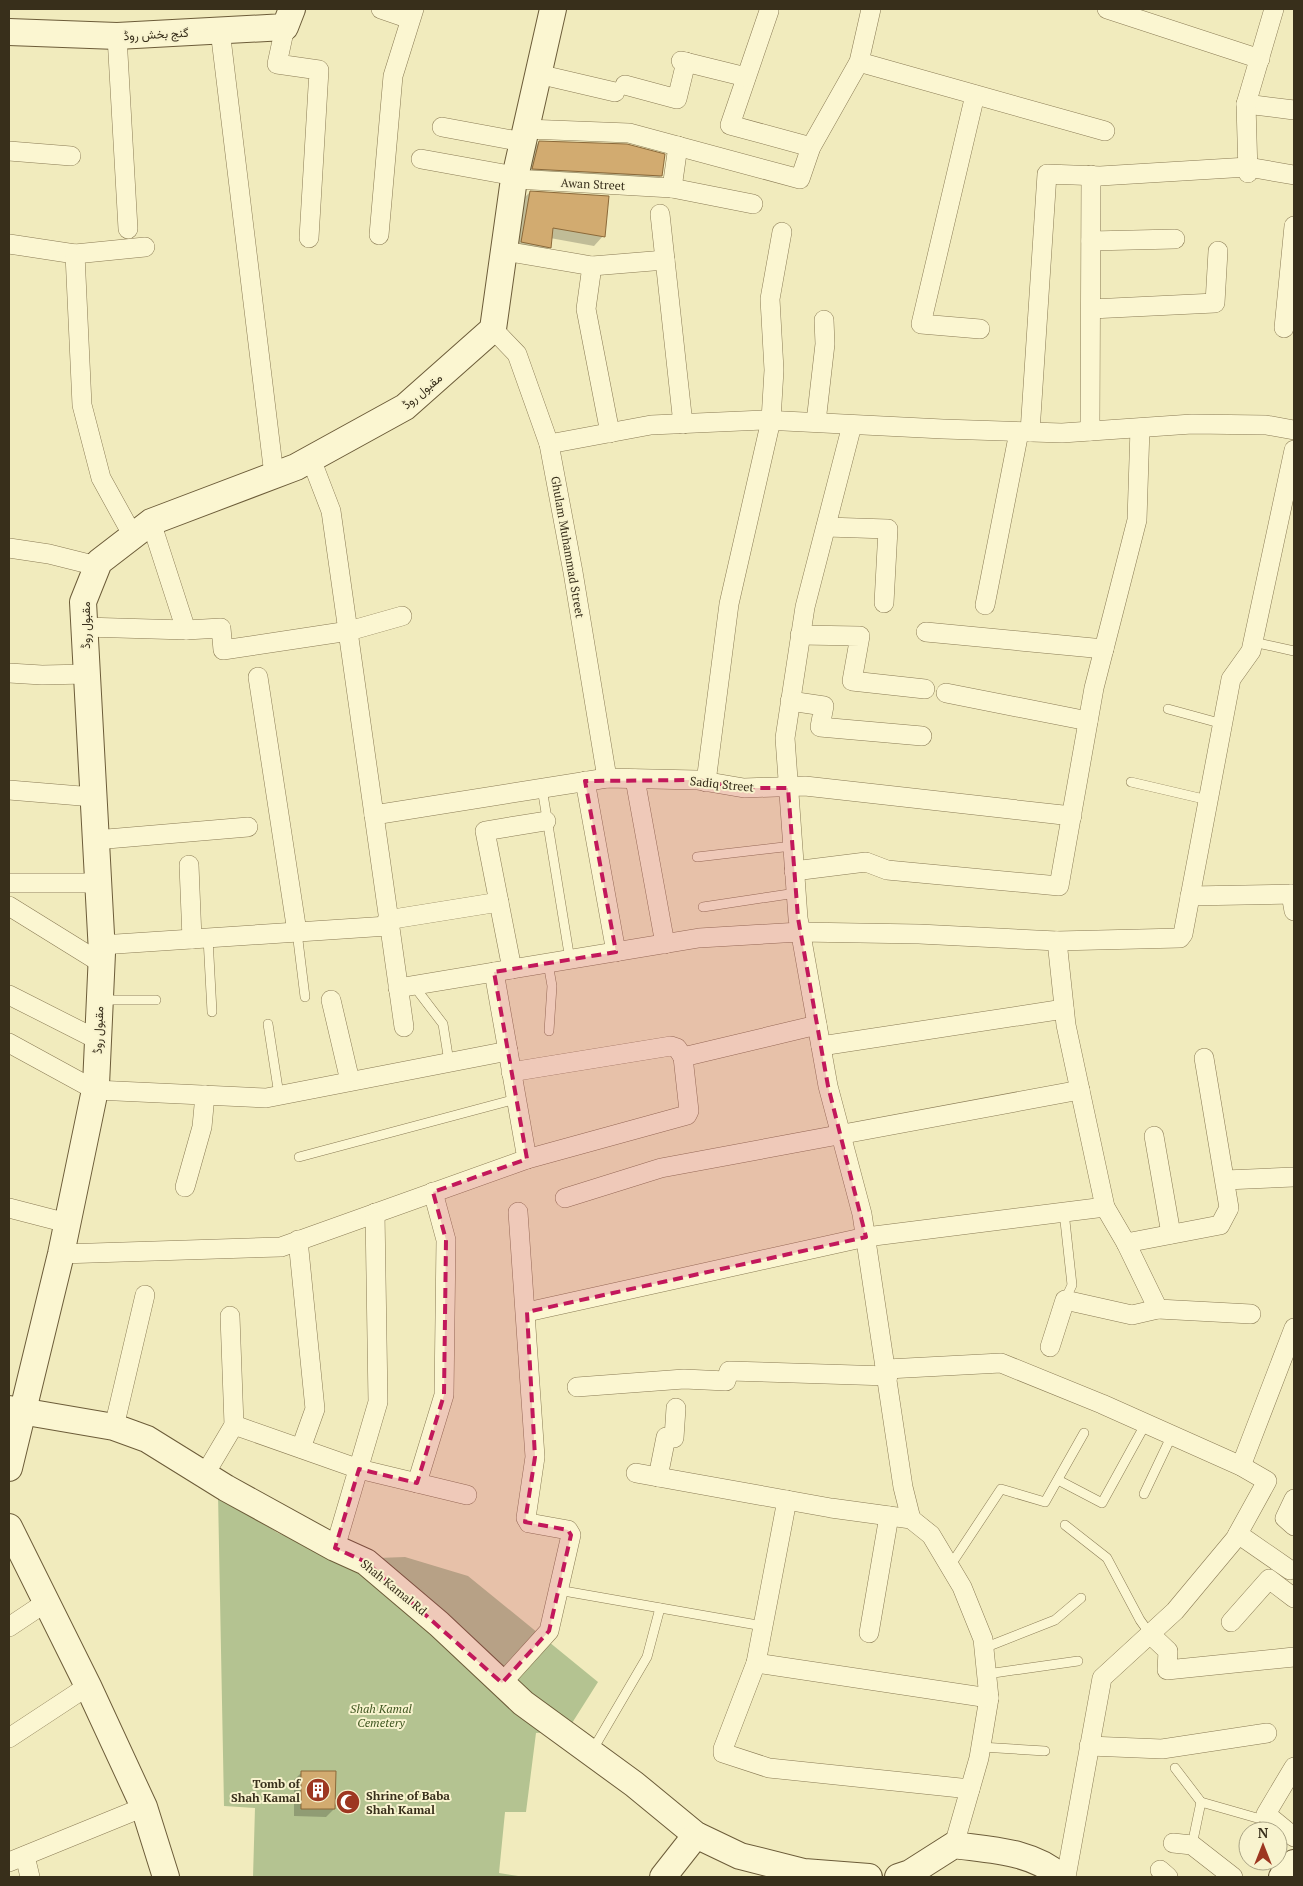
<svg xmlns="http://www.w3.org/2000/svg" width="1303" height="1886" font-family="'PT Serif',Vazirmatn,serif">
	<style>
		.cemetery { fill: #b4c391 }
		.shadow { fill: #0003 }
		.building { fill: #d2ab70; stroke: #8b6939 }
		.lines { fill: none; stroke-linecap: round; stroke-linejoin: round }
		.lane-casing { stroke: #8a7b55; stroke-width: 10 }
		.street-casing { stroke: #8a7b55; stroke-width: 20 }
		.secondary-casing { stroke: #6c5c39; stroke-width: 28 }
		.lane { stroke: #fbf6d1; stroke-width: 9 }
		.street { stroke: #fbf6d1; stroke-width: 19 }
		.secondary { stroke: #fbf6d1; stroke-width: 26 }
		.marked { fill: #c2185b; fill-opacity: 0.2; stroke: #c2185b; stroke-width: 4; stroke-dasharray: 10 6; stroke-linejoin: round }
		.labels { text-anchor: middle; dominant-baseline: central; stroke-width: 4; stroke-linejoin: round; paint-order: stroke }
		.street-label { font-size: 12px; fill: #382f1b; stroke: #f8f3ce }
		.park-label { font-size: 12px; font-style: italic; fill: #3f5620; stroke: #f8f3ce }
		.poi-label { font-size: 12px; font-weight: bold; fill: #382f1b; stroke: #f8f3ce; text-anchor: end }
	</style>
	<rect width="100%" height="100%" fill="#f1ebbd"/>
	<polygon class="cemetery" points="218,1494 278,1533 334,1554 351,1559 405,1557 468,1576 598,1682 567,1731 536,1733 526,1812 505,1812 499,1873 525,1877 253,1877 255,1808 224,1806"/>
	<g class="shadow">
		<polygon points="539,142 661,176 654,183 526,176 531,150"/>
		<polygon points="530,192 603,236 594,246 550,238 549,247 540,256 512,252 520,202"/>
		<polygon points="302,1772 334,1809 326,1817 294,1816 294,1780"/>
	</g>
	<g class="building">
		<polygon points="539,141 627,144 665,154 662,176 532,169"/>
		<polygon points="530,191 609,196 605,237 553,228 551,248 521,242"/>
		<polygon points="301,1771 336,1771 335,1809 301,1809"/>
	</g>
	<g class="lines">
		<g class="lane-casing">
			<g id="lane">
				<polyline points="1253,642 1294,651"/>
				<polyline points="1168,709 1223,724"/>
				<polyline points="1131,782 1208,800"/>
				<polyline points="542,788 570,960"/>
				<polyline points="697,857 792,846"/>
				<polyline points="703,907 796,893"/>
				<polyline points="297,932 305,997"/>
				<polyline points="208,938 212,1012"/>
				<polyline points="548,963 552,986 549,1031"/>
				<polyline points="414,986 443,1024 449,1062"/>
				<polyline points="102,1000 156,1000"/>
				<polyline points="268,1024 279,1095"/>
				<polyline points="299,1157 516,1099"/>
				<polyline points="1064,1212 1072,1285 1065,1300"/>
				<polyline points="1058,1480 1102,1503 1146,1423"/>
				<polyline points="1144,1494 1172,1435"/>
				<polyline points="1065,1525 1107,1558 1140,1620 1150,1634"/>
				<polyline points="950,1566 1001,1489 1045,1502 1084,1433"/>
				<polyline points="558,1590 763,1626"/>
				<polyline points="984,1648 1055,1620 1081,1598"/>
				<polyline points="987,1674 1078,1661"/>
				<polyline points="981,1747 1045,1751"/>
				<polyline points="592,1751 647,1657 660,1608"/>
				<polyline points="1175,1768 1201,1802"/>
				<polyline points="1192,1845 1201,1802 1257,1818 1266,1814"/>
			</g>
		</g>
		<g class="street-casing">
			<g id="street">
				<polyline points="381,9 410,19"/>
				<polyline points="1107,9 1260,59"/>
				<polyline points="769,11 730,125 811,147"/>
				<polyline points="285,27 277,64 319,70 309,238"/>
				<polyline points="220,30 274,475"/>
				<polyline points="117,36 128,229"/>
				<polyline points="681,61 746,77"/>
				<polyline points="859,62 1105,131"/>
				<polyline points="538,74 615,92"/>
				<polyline points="625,85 677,99 686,62"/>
				<polyline points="975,95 921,324 980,329"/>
				<polyline points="1246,104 1294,110"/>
				<polyline points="442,127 523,142"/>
				<polyline points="526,129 629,133 800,179 811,147 859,62 871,9"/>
				<polyline points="9,151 71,156"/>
				<polyline points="421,159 515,176"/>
				<polyline points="1248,173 1246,104 1274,9"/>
				<polyline points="515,179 672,188 753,204"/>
				<polyline points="672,188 678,146"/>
				<polyline points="660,214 683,424"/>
				<polyline points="379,235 393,76 414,9"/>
				<polyline points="1091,241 1175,239"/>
				<polyline points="9,244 75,254 145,247"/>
				<polyline points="504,251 592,266 586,309 610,433"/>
				<polyline points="75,254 82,405 101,478 133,536"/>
				<polyline points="592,266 665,260"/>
				<polyline points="1091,309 1215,303 1218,251"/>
				<polyline points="1284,328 1294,226"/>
				<polyline points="493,329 517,354 549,444 573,572 607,778"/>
				<polyline points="816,422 825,344 824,320"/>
				<polyline points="852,425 805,607 785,738 798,918 828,1086 862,1214 903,1487 911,1519"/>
				<polyline points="1090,431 1091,175"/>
				<polyline points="1030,432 1047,174 1100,176 1248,167 1294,175"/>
				<polyline points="549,444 651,425 764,420 943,429 1062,433 1192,424 1266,425 1294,430"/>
				<polyline points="311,459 331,511 404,1027"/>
				<polyline points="826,527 888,529 884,603"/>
				<polyline points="9,548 49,554 97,566"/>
				<polyline points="985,605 1019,432"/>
				<polyline points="84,627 186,630 151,522"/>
				<polyline points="186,630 221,628 223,650 349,631 402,616"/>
				<polyline points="926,632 1104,649"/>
				<polyline points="800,635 860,636 852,681 925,689"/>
				<polyline points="9,673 42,675 87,674"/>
				<polyline points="258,677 297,932"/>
				<polyline points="946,693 1088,721"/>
				<polyline points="790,701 824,706 820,727 922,736"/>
				<polyline points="635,779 665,944"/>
				<polyline points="585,781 616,952"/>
				<polyline points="706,782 729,604 771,420 774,370 770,299 782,232"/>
				<polyline points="9,790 93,797"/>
				<polyline points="374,815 607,778 697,780 744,788 805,786 1072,816"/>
				<polyline points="95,840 248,827"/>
				<polyline points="189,865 192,939"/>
				<polyline points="794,871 866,862 887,870 1059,886 1094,688 1137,520 1140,428"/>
				<polyline points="9,883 98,883"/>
				<polyline points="1291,894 1294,911"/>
				<polyline points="1190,896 1294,894"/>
				<polyline points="9,906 101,963"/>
				<polyline points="387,920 499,902"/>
				<polyline points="1057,941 1066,1025 1105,1207 1126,1243 1158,1309 1251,1314"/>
				<polyline points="101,945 388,926"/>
				<polyline points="512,969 485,831 546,821"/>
				<polyline points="398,988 699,938 800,932 919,934 1057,941 1180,938 1183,934 1231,679 1251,651 1294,450"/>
				<polyline points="9,995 98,1040"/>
				<polyline points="331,1000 350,1081"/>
				<polyline points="9,1043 95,1090 266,1098 508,1051"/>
				<polyline points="821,1046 1064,1009"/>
				<polyline points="511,1072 671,1046 677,1048 683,1057"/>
				<polyline points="1154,1136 1171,1234"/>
				<polyline points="527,1159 687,1115 689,1111 683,1057 817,1025"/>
				<polyline points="1225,1180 1294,1177"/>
				<polyline points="185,1187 202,1127 205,1095"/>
				<polyline points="565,1198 661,1168 1080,1090"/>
				<polyline points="9,1208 67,1223"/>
				<polyline points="298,1240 315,1409 301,1448"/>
				<polyline points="1126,1243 1220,1225 1229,1208 1204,1058"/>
				<polyline points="61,1254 281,1247 527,1159 494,972"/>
				<polyline points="527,1312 866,1237 1105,1207"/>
				<polyline points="1050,1347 1065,1300 1132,1315 1158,1309"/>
				<polyline points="887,1369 1001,1363 1102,1404 1241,1466 1267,1481 1235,1539 1175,1611 1102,1678 1066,1877"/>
				<polyline points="577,1387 684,1379 726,1381 729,1371 888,1376"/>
				<polyline points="234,1425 359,1469 467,1495"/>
				<polyline points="114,1427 145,1295"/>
				<polyline points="1241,1466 1294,1328"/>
				<polyline points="636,1473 831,1508 911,1519 931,1535 962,1587 983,1639 989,1698 979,1758 954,1845"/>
				<polyline points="205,1474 234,1425 230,1316"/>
				<polyline points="658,1477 666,1437 674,1438 676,1408"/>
				<polyline points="417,1483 444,1395 446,1240 433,1192"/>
				<polyline points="1294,1499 1285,1518 1294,1526"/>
				<polyline points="787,1500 756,1663 723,1749 723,1753 769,1768 970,1789"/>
				<polyline points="1238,1534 1290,1570"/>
				<polyline points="335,1548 378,1402 375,1213"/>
				<polyline points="1231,1622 1269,1579 1294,1598"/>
				<polyline points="9,1627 45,1603"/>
				<polyline points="869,1633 889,1516"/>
				<polyline points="1150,1634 1168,1651 1167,1670 1294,1657"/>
				<polyline points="756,1663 989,1698"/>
				<polyline points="502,1683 549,1631 571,1535 568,1530 529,1523 526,1518 535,1457 518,1212"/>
				<polyline points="9,1738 88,1686"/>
				<polyline points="1089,1746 1162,1749 1267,1733"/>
				<polyline points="1294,1767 1266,1814 1294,1837"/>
				<polyline points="1173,1843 1192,1845 1233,1877"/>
				<polyline points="25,1856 30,1877"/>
				<polyline points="9,1862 144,1807"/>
				<polyline points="1160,1870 1168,1877"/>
			</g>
		</g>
		<g class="secondary-casing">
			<g id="secondary">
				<polyline points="9,32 117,36 285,27 292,9"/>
				<polyline points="9,1409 114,1427 147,1439 226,1488 335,1548 366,1562 439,1624 523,1703 634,1784 696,1835 740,1856 804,1872 869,1877"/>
				<polyline points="9,1468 61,1254 96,1085 102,953 83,602 99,562 151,522 296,467 405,407 493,329 513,186 553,9"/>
				<polyline points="9,1527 88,1686 144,1807 166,1877"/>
				<polyline points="663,1877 696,1835"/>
				<path d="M898,1877L910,1873L954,1845C990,1850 1033,1851 1061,1877"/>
				<polyline points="1282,1877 1294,1863"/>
			</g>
		</g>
		<use href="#lane" class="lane"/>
		<use href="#street" class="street"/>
		<use href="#secondary" class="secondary"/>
	</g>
	<path class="marked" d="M697,780L744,788H788L798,918L828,1086L866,1237L527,1312L535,1457L525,1522L568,1530L571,1535L549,1631L502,1683L366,1562L335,1548L359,1469L417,1483L444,1395L446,1240L433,1192L527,1159L494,972L616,952L585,781Z"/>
	<defs>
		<g id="building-disc" transform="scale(1.25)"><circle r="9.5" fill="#9d3721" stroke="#f8f3ce"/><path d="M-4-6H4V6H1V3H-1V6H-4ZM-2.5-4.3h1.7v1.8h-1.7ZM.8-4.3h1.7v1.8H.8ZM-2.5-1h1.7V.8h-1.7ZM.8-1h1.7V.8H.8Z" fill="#fff"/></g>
		<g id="mosque-disc" transform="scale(1.25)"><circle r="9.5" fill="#9d3721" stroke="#f8f3ce"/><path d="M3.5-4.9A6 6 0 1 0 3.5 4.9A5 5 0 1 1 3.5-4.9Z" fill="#fff"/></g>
	</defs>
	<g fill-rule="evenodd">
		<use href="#building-disc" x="318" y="1790"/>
		<use href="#mosque-disc" x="348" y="1802"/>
	</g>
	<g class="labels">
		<g class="street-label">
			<text transform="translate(156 34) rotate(-3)">گنج بخش روڈ</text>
			<text transform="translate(593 184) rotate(3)">Awan Street</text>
			<text transform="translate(422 391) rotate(-40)">مقبول روڈ</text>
			<text transform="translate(568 547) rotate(80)">Ghulam Muhammad Street</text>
			<text transform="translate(85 625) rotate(-90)">مقبول روڈ</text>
			<text transform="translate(722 784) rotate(6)">Sadiq Street</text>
			<text transform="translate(98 1030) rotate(-88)">مقبول روڈ</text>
			<text transform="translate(394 1587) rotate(39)">Shah Kamal Rd</text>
		</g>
		<g class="park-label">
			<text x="381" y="1708">Shah Kamal<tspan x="381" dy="14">Cemetery</tspan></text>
		</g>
		<g class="poi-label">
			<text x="300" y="1783">Tomb of<tspan x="300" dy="14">Shah Kamal</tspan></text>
			<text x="366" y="1795" text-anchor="start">Shrine of Baba<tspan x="366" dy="14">Shah Kamal</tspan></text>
		</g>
	</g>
	<rect width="1303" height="1886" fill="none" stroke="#382f1b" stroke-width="20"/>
	<g transform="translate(1263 1846)"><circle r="24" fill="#f8f3ce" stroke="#aba586"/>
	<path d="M0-4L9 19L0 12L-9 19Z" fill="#9d3721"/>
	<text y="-8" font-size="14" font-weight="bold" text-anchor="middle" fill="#382f1b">N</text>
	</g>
</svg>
